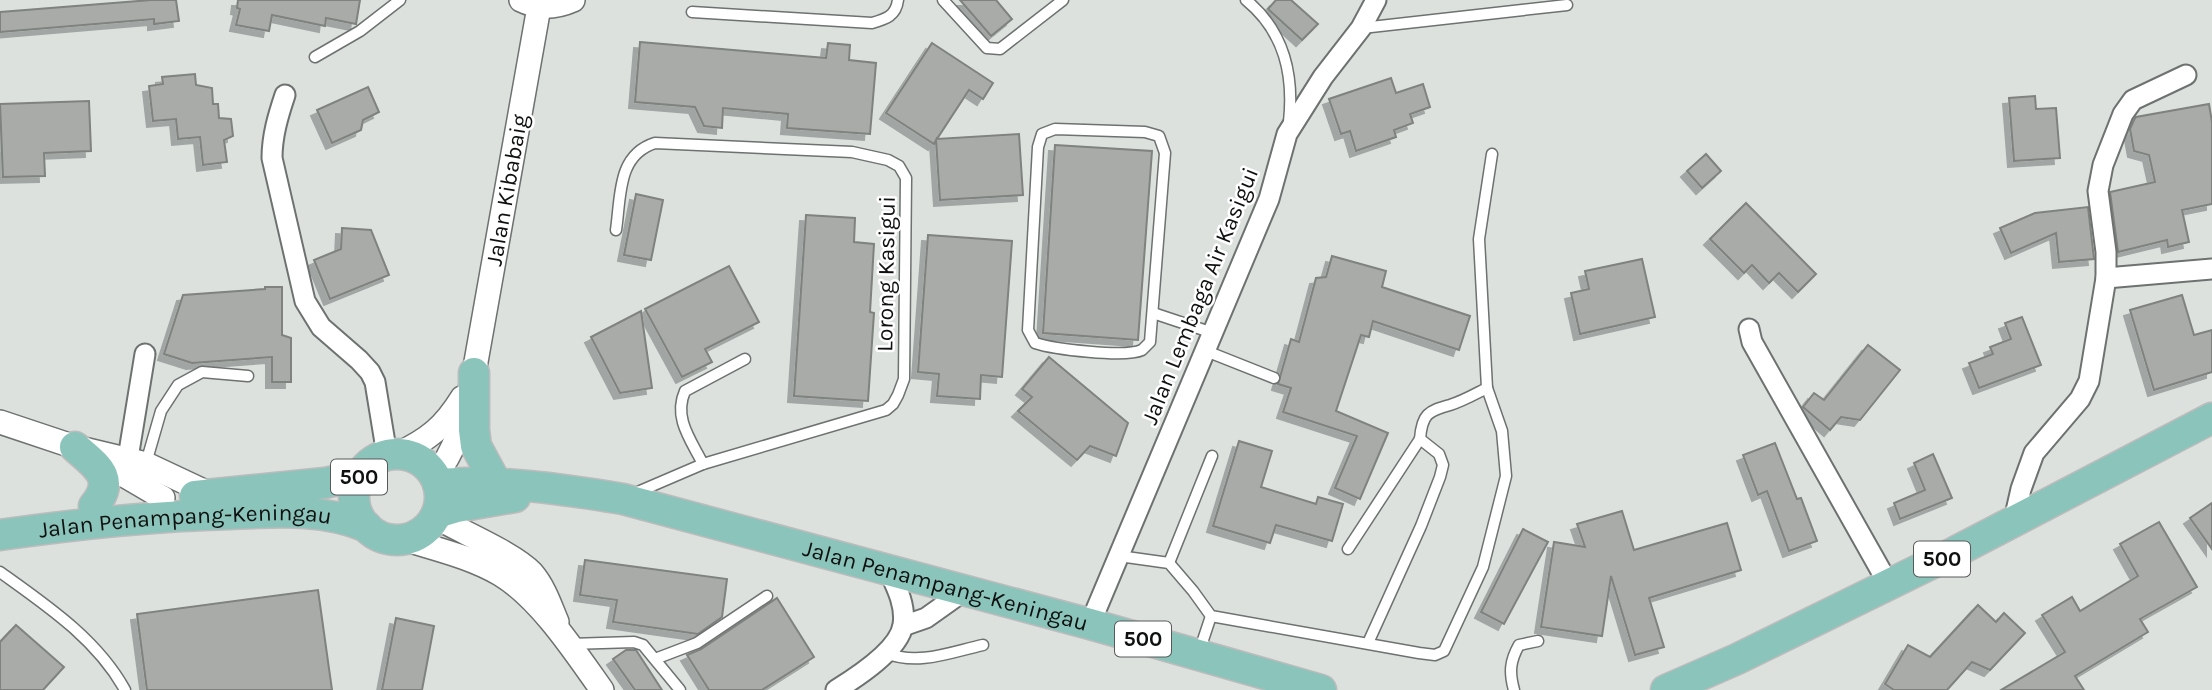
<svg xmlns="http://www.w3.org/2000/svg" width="2212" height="690" font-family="Karla,sans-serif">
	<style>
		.building { fill: #a8aba7; stroke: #7f827e; stroke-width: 2; filter: url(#shadow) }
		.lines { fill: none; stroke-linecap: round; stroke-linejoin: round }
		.service-casing { stroke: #6d716f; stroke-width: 13 }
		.minor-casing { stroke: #6d716f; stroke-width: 23 }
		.tertiary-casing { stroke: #6d716f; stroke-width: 26 }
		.primary-casing { stroke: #bcbcbc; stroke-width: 33 }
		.service { stroke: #fff; stroke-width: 10 }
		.minor { stroke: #fff; stroke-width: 19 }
		.tertiary { stroke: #fff; stroke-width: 23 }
		.primary { stroke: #8bc4ba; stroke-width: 30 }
		.labels { text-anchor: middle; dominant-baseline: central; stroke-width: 5; stroke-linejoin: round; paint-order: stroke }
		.shield { fill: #fff; stroke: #575858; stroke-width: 2 }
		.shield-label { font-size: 21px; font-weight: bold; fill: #0f1110 }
		.street-label { font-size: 23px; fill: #0f1110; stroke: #fff }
	</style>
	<defs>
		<filter id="shadow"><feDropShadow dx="-6" dy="6" stdDeviation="0" flood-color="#0004"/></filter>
	</defs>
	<rect width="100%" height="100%" fill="#dce1de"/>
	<g class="building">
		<polygon points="151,0 176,0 179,21 154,24 154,19 0,32 0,12"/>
		<polygon points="238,0 360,0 356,24 326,18 325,26 272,15 269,31 236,25 240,9 237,8"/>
		<polygon points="960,0 996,0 1012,19 991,36"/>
		<polygon points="1276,0 1291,0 1318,24 1302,40 1268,9"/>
		<polygon points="640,42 826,58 828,43 850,45 849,60 876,63 870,134 787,128 788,114 723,108 722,128 704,126 695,107 635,102"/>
		<polygon points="932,43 993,83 983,99 969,90 937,139 1019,134 1023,195 940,200 936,140 934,144 886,113"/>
		<polygon points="195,74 196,85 212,88 213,104 218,104 219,118 231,119 233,136 224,140 227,162 203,165 200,137 178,139 176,119 153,121 149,86 163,84 162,77"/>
		<polygon points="1391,78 1396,93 1423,84 1430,107 1410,114 1413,123 1394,130 1396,137 1356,151 1350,131 1341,134 1329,99"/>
		<polygon points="368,87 379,112 363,120 361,130 332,143 317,110"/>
		<polygon points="2035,96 2036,109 2056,108 2060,158 2014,161 2009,98"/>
		<polygon points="89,101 91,151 44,153 45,176 3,177 0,104"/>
		<polygon points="2209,104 2212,122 2212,204 2182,210 2189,242 2168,247 2167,240 2118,252 2110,192 2155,182 2149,155 2134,151 2130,129 2134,120 2136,117"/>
		<polygon points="1055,145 1152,151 1138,340 1043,333"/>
		<polygon points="1706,154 1721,171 1702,188 1687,171"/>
		<polygon points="636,194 663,200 651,260 624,255"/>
		<polygon points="1746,203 1816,274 1798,292 1779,273 1769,283 1752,265 1744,273 1710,239"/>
		<polygon points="2088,207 2094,259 2059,262 2056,233 2011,253 2000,228 2035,213"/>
		<polygon points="806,215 855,218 854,242 874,244 870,312 874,313 868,401 794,396"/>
		<polygon points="342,228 371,230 389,275 330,299 314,260 341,249"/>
		<polygon points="928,235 1012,241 1002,377 981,375 980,399 937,396 939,374 918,372"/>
		<polygon points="1332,256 1386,271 1382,287 1470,316 1459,350 1373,321 1369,337 1361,335 1336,411 1388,433 1360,499 1335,488 1357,436 1283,412 1291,388 1278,384 1291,339 1299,342 1316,278 1326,277"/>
		<polygon points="1642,259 1655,317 1580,334 1571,293 1589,289 1585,271"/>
		<polygon points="729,266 759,322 705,349 712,362 682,377 645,309"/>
		<polygon points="265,287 282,287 282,335 291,338 291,382 272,382 272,357 192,363 164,354 183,295 265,289"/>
		<polygon points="2182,295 2194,335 2212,330 2212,372 2154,390 2130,310"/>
		<polygon points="641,311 652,388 620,393 591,337"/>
		<polygon points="2022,317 2041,365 1979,388 1969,363 1993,354 1990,347 2011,339 2005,323"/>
		<polygon points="1868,345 1900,370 1860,420 1841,417 1830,430 1803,407 1814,393 1824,400"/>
		<polygon points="1049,357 1128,423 1116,456 1090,446 1077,460 1018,411 1032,397 1022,389"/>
		<polygon points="1239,441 1272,451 1261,487 1316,504 1318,497 1343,504 1332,541 1276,525 1270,543 1213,526"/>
		<polygon points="1775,443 1797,499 1801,498 1817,541 1789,551 1767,491 1758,495 1743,455"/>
		<polygon points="1933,454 1952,498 1900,519 1894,503 1925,490 1914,463"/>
		<polygon points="2212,503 2212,549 2190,518"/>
		<polygon points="1622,511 1634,550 1727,523 1741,570 1649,598 1664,647 1635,655 1611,576 1602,636 1541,627 1554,542 1585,547 1577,524"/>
		<polygon points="2159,522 2197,587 2140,619 2148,632 2075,676 2084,690 2001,690 2065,652 2042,615 2072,597 2080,611 2138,576 2120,544"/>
		<polygon points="1523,529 1548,542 1504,624 1481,612"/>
		<polygon points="585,560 727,579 722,617 698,634 613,622 617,600 580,595"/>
		<polygon points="318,590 332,690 147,690 137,614"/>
		<polygon points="777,598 814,657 762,690 709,690 687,655 701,649"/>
		<polygon points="1978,605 1996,622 2004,613 2025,633 1990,670 1972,662 1947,690 1894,690 1885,684 1908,645 1930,657"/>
		<polygon points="396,618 434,626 422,690 382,690"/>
		<polygon points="16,625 64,667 43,690 0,690 0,642"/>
		<polygon points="626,650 636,650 662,690 635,690 613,659"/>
	</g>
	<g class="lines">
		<g class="service-casing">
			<g id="service">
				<polyline points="943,0 987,48 1000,49 1063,0"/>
				<path d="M1246,0C1285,32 1294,75 1289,122"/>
				<path d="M692,12L872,23C886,19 896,16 898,0"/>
				<polyline points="1362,28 1567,5"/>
				<polyline points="315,57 360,31 400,0"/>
				<path d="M1055,129L1145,132L1159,136L1165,153L1150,342C1149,343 1143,349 1142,350C1125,358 1053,349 1035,343L1028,330L1038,147L1042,134Z"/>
				<path d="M616,230C621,196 617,155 655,143L852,152L888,160L899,166L906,178L904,379L898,395L893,404L886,410L703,464L633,494"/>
				<polyline points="1153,313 1213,333"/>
				<polyline points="1206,351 1274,378"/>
				<polyline points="146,463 161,411 178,385 202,372 248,376"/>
				<path d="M703,464C691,440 673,418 685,391L745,359"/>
				<polyline points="1348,549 1420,439"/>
				<polyline points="1119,556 1169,563 1193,591 1211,616 1419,653 1435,655 1444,651 1483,567 1506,476 1502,431 1487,388"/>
				<polyline points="1169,563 1212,456"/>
				<path d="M0,572C46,605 97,639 125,690"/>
				<path d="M1368,643L1421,526L1440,477L1443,465L1439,454L1420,439C1422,414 1428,411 1450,405C1463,401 1475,394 1487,388L1479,239L1492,154"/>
				<polyline points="570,644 634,642 643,645 680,690"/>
				<polyline points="1199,652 1211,616"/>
				<path d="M886,653C918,666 951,652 983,645"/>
				<polyline points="655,659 697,643 767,596"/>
				<path d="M1514,690C1509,672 1510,661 1519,645L1538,641"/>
			</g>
		</g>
		<g class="minor-casing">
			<g id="minor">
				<path d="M285,95C278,116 272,136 272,158L305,301L321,327L359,360L370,372L375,382L387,455"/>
				<polyline points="2106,278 2212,269"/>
				<polyline points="1749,329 1752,342 1889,585"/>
				<polyline points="128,458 145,354"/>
				<polyline points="2014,520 2021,489 2034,453 2080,399 2089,381 2106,278 2106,252 2098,191 2103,165 2123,114 2133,100 2186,75"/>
				<polyline points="1090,624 1269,199 1287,134 1323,77 1361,28 1376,0"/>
				<polyline points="903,626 926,618 964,591"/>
				<path d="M836,690C857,677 899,650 903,625C906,606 897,588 889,571"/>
			</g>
		</g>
		<g class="tertiary-casing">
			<g id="tertiary">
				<path d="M521,0C539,9 555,8 573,0"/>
				<polyline points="0,422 75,447 146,464 212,495"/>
				<path d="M398,454C429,439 444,427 462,398"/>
				<polyline points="93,457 163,498"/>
				<path d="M435,475C460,447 465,408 474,373L539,7"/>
				<path d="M436,517C461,532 513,553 532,573C544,587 550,605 557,622"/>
				<path d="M404,539C436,549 471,557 500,574C540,598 575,652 602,690"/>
			</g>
		</g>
		<g class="primary-casing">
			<g id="primary">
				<polyline points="474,373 474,430 476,446 496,483"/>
				<path d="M75,447C96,466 117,478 94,506"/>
				<circle cx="397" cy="497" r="43"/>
				<path id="s1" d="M438,484C500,480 562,489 623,499L1090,624L1321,690"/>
				<polyline points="195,496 325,483 360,475"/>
				<polyline points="437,513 457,507 515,497"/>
				<path id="s2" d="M0,535C77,524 152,516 230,514C275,512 325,508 367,527"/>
				<polyline points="1666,690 1737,659 1955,552 2212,418"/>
			</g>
		</g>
		<use href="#service" class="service"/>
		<use href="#minor" class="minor"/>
		<use href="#tertiary" class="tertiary"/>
		<use href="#primary" class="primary"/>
	</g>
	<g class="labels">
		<g class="shield">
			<rect x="331" y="459.5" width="56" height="35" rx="5"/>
			<rect x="1914" y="541.5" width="56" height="35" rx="5"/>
			<rect x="1115" y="621.5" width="56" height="35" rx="5"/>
		</g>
		<g class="shield-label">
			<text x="359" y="477">500</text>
			<text x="1942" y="559">500</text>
			<text x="1143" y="639">500</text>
		</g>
		<g class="street-label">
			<text transform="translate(507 190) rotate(-80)">Jalan Kibabaig</text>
			<text transform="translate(886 274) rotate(-89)">Lorong Kasigui</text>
			<text transform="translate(1200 296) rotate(-68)">Jalan Lembaga Air Kasigui</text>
			<text stroke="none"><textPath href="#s2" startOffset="186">Jalan Penampang-Keningau</textPath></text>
			<text stroke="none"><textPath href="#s1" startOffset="520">Jalan Penampang-Keningau</textPath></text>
		</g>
	</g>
</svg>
